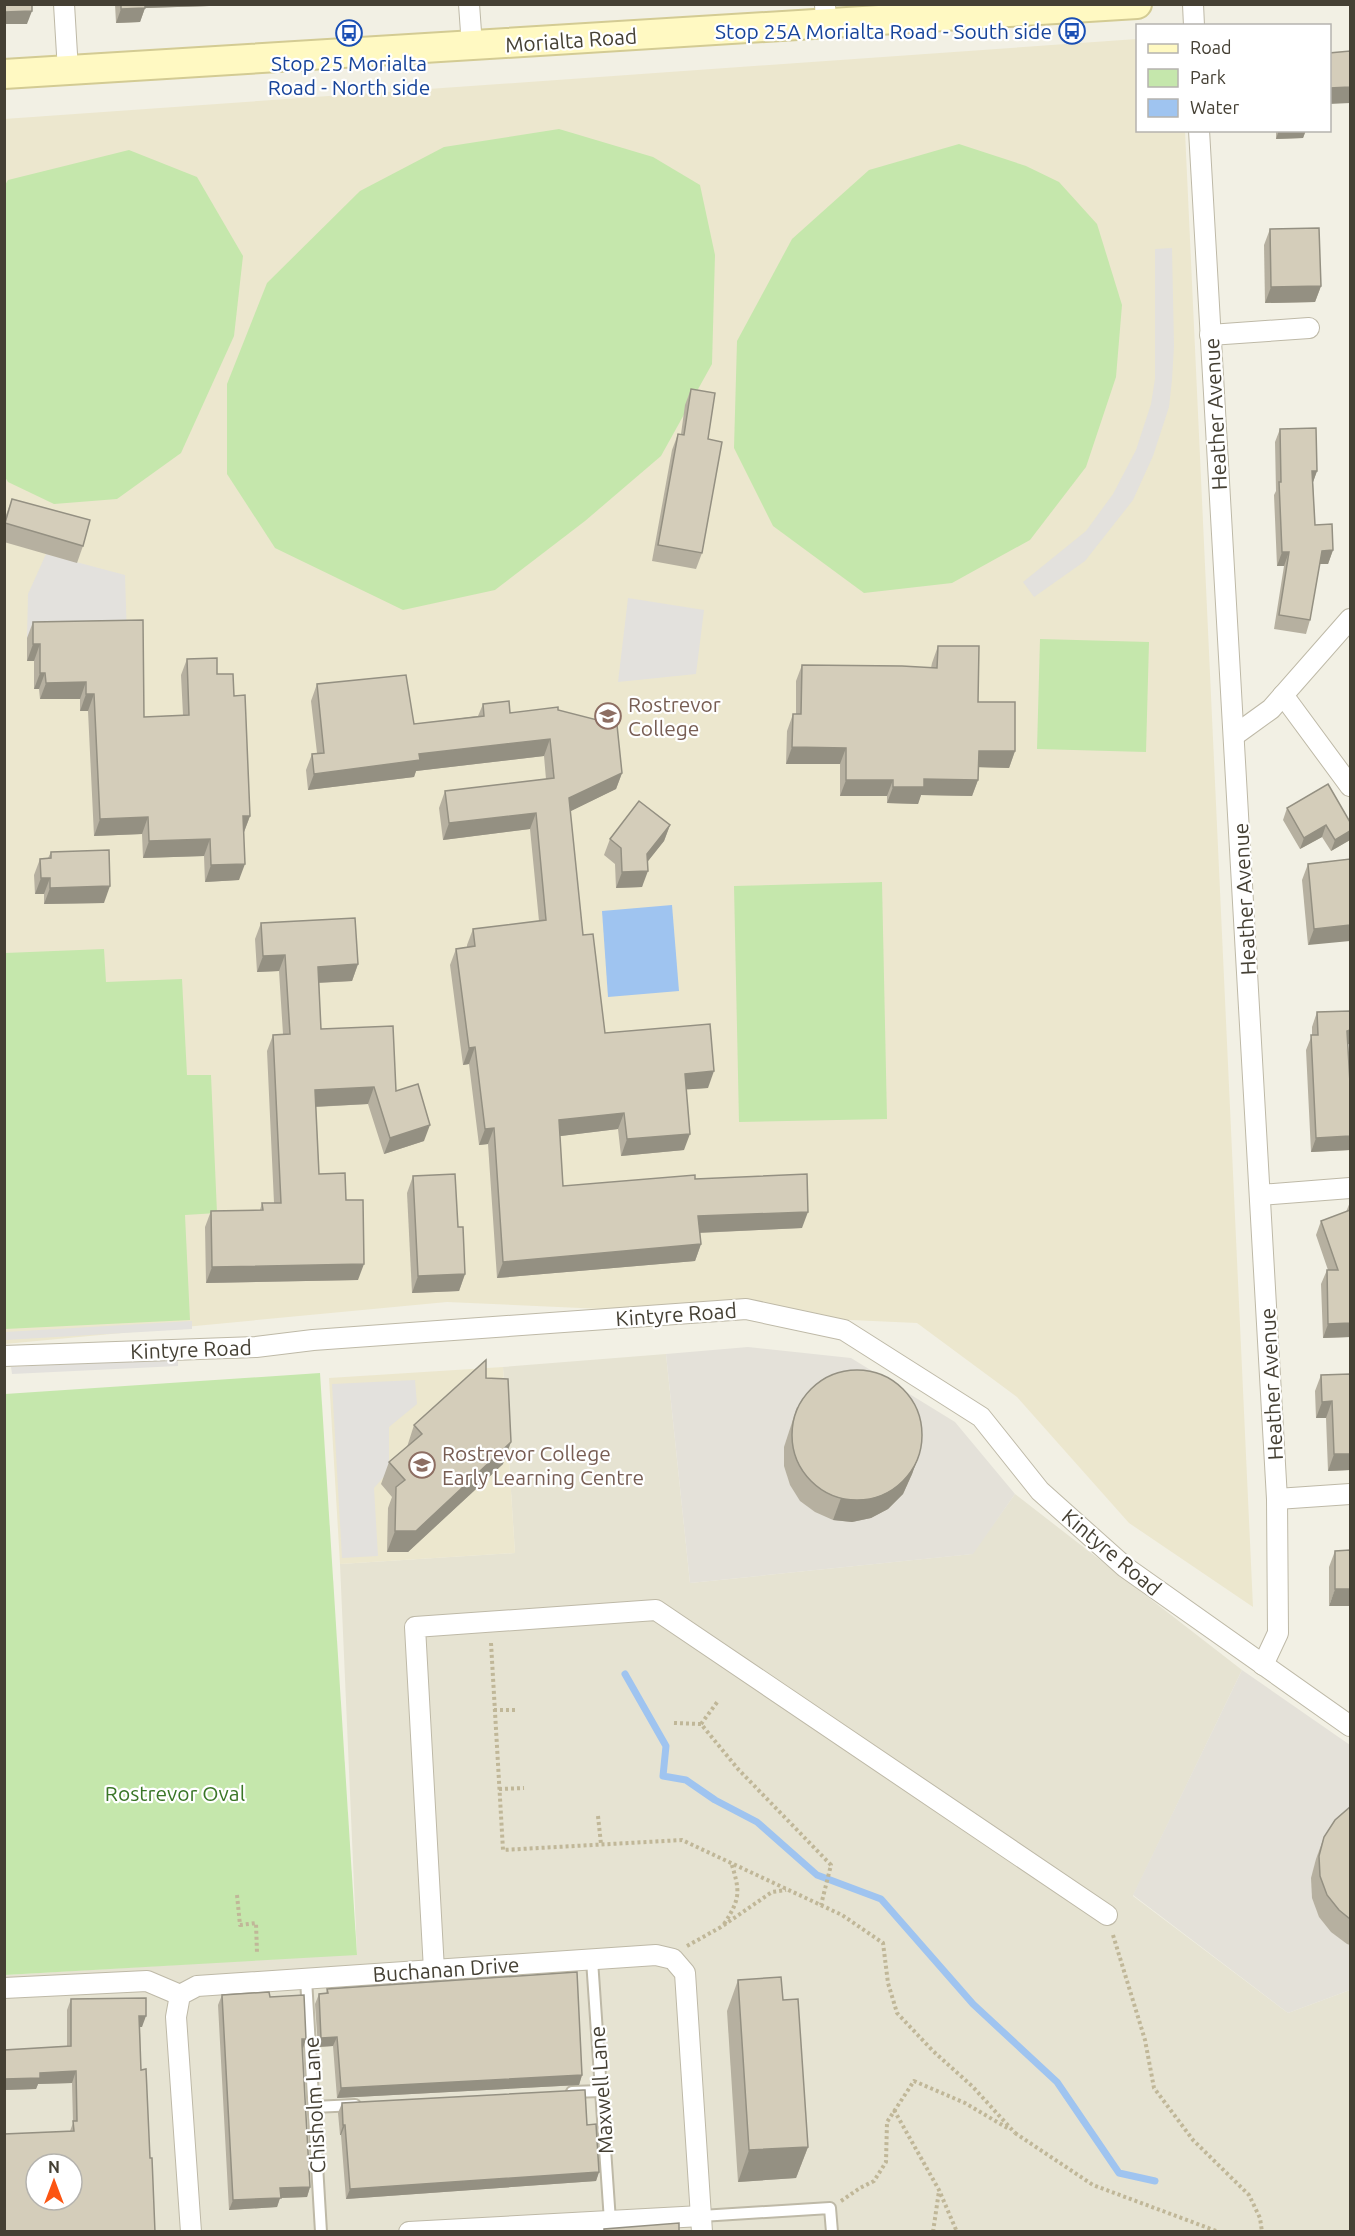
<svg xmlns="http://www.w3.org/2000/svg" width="1355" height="2236" font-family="Ubuntu,sans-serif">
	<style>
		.residential { fill: #e6e3d2; fill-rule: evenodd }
		.industrial { fill: #e4e1d9 }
		.education { fill: #ece7ce }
		.green { fill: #c5e7ac }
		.parking { fill: #e3e1dd }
		.water { fill: #9fc4f0 }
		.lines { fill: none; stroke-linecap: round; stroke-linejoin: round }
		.stream { stroke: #9fc4f0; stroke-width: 7 }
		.lane-casing { stroke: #beb9a7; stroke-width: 14 }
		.street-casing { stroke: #beb9a7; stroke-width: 22 }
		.secondary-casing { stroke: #d3cb93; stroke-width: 32 }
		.path { stroke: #c0b798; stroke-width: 4; stroke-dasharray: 3 3; stroke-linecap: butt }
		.lane { stroke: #fff; stroke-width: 10 }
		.street { stroke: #fff; stroke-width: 20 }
		.secondary { stroke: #fff9c2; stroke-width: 28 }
		.wall { fill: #b6b0a0 }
		.shaded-wall { fill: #949082 }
		.building { fill: #d4cdba; stroke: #949082; stroke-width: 1.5; fill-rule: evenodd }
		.labels { text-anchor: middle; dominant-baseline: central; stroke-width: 4.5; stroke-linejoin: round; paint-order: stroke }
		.transit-label { font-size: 21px; fill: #164399; stroke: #fff; text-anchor: end }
		.street-label { font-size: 21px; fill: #454034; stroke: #fff }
		.education-label { font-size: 21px; fill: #785e54; stroke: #fff; text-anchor: start }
		.park-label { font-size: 21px; fill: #3a7627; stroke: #fff }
	</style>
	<rect width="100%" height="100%" fill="#f2f0e4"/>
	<path class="residential" d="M666,1354L690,1583L972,1554L1015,1494L1242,1670L1133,1896L1288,2013L1350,1990V2231L5,2232V1975L357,1954L340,1564L515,1553L503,1367ZM36,2164H72V2200H36Z"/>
	<g class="industrial">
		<polygon points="748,1347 851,1358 955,1422 1015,1494 973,1554 690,1583 666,1354"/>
		<polygon points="1242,1670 1350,1745 1350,1990 1288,2013 1133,1895"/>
	</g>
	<g class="education">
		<polygon points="1137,39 1138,130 1185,131 1253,1607 1129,1523 1017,1397 917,1323 447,1302 5,1344 4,119"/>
		<polygon points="503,1367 515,1553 340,1564 329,1378"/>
	</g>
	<g class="green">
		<polygon points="559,129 653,157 700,185 715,255 712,364 661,456 585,521 495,590 403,610 275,548 227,474 227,384 267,283 360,191 444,147"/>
		<polygon points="959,144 1026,166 1059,182 1097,224 1122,305 1116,377 1086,467 1030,540 952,583 864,593 773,526 734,448 737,341 792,239 869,170"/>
		<polygon points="129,150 197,177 243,256 234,336 181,453 117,499 54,504 8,482 5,477 5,185 8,180"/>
		<polygon points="1040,639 1149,642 1146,752 1037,749"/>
		<polygon points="882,882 887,1119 739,1122 734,886"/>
		<polygon points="104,949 106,982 182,979 187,1075 211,1075 217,1213 185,1215 190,1320 5,1329 5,953"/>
		<polygon points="320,1373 357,1955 5,1975 5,1394"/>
	</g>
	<g class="parking">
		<polygon points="1172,248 1174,346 1172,380 1169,407 1153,456 1133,500 1085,561 1034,597 1023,582 1086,531 1113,494 1136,450 1151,404 1155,379 1155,249"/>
		<polygon points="46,554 125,575 127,637 27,638 28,594"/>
		<polygon points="628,598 704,610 696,674 618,682"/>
		<polygon points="192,1321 192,1329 5,1340 5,1332"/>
		<polygon points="178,1359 178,1366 12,1374 11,1367"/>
		<polygon points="415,1380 417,1404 389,1427 389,1471 374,1488 378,1556 342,1558 332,1384"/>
	</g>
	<polygon class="water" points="672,905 679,991 608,997 602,911"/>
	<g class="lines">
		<polyline class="stream" points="625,1674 666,1746 663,1776 686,1780 715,1800 757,1822 817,1875 881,1899 973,2004 1057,2082 1119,2173 1155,2181"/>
		<g class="lane-casing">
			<g id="lane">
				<polyline points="592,1960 610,2221"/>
				<polyline points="306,1979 321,2232"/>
				<polyline points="572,2092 601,2091"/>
				<polyline points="314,2107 355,2105"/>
				<polyline points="701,2216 830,2208 832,2232"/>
			</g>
		</g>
		<g class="street-casing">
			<g id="street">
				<polyline points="64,4 68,71"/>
				<polyline points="469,4 472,46"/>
				<polyline points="825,4 826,24"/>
				<polyline points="1193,4 1194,26"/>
				<polyline points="1199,130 1277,1499 1278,1633 1263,1665"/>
				<polyline points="1210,335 1309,328"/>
				<polyline points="1283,695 1350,786"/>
				<polyline points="1235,735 1271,709 1350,619"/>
				<polyline points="1260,1195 1350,1188"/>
				<polyline points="4,1356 256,1347 313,1340 746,1309 844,1330 981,1417 1040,1491 1125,1567 1350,1726"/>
				<polyline points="1277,1499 1350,1494"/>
				<polyline points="434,1970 415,1627 656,1610 1107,1915"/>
				<polyline points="4,1988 147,1981 180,1995"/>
				<polyline points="191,2232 176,2017 180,1995 197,1986 656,1955 673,1959 685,1973 702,2232"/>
				<polyline points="409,2232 701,2216"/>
			</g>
		</g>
		<g class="secondary-casing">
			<polyline id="secondary" points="4,74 1137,4"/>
		</g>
		<g class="path">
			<polyline points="491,1643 503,1850 682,1840 842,1915 883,1943 888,1983 897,2013 932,2050 973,2087 1015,2133"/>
			<polyline points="494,1710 518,1710"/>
			<polyline points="674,1723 701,1724 738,1769 831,1865 821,1905"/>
			<polyline points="701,1724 718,1701"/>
			<polyline points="499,1789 524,1788"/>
			<polyline points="598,1816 601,1844"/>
			<polyline points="237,1895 240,1925 256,1923 257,1953"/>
			<path d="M724,1924C741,1898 740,1891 731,1862"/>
			<polyline points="1113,1935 1145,2040 1154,2088 1193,2140 1249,2195 1260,2218 1262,2232"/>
			<polyline points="687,1946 721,1927 772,1892 786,1890"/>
			<polyline points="894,2110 939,2190 957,2232"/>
			<polyline points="1015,2133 1093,2185 1219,2232"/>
			<polyline points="841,2201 860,2188 874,2181 886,2162 887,2122 914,2081 965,2103 1009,2129"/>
			<polyline points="933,2232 939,2191"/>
		</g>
		<use href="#lane" class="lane"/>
		<use href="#street" class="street"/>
		<use href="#secondary" class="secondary"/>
	</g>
	<g class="wall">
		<polygon points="115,4 209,4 209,6 145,8 140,22 116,23"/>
		<polygon points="1276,130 1306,130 1303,138 1276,139"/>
		<polygon points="1270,229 1321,286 1315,302 1265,303 1264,245"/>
		<polygon points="691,389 702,553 696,569 652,561 672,450 678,434 681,434 685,405"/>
		<polygon points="1280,429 1317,471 1313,482 1315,525 1333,550 1328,564 1319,564 1310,620 1306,634 1274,629 1284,566 1277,566 1274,495 1276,491 1275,442"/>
		<polygon points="12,499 83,546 77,563 4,542 4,520"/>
		<polygon points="33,622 144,717 183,715 181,675 187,659 217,674 234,696 250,816 244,832 239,880 205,882 204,856 143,858 142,834 94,836 88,711 80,711 80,699 40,699 39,689 34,689 34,661 27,661 27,638"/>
		<polygon points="938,646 1015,751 1009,768 978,767 978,780 972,796 921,795 918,804 887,803 887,796 840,796 840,764 786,764 787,731 793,714 796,714 796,681 802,665 931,668 932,663"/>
		<polygon points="317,684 414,724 478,716 483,704 510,713 558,710 622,773 616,789 570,811 583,935 605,1033 708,1088 687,1089 684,1150 621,1156 618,1129 560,1136 563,1186 695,1179 802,1228 700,1233 701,1244 695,1261 497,1278 488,1144 479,1145 469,1064 463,1065 450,965 456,949 467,947 467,945 473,929 539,921 530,829 443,840 439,808 445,791 546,779 544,756 416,771 414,777 308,790 306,770 312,754 317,753 311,701"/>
		<polygon points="1287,808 1350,822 1350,840 1331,851 1322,837 1300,849 1283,820"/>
		<polygon points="670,825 664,841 647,862 642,887 616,888 615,864 604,855 610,839"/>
		<polygon points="51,852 104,903 44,904 44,894 35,894 34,875 40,859 48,858"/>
		<polygon points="1350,859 1308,945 1302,880 1308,864"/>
		<polygon points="261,923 358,964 352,981 319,983 321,1029 396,1091 424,1141 384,1154 368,1104 316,1107 319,1174 346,1200 358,1280 206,1283 205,1227 211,1211 260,1210 262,1203 274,1203 267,1051 273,1035 283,1034 279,971 257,972 255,939"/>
		<polygon points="1317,1012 1348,1045 1350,1083 1350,1150 1311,1152 1306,1050 1312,1035 1312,1027"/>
		<polygon points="413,1176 458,1227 465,1274 459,1291 412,1293 407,1193"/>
		<polygon points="1350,1202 1350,1337 1323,1338 1321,1284 1327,1270 1328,1270 1316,1235 1321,1221 1346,1212"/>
		<polygon points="1350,1374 1350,1470 1328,1471 1326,1418 1316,1418 1315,1391 1321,1375"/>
		<polygon points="486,1378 503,1464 408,1552 387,1552 388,1508 392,1497 381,1484 389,1462 407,1447 414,1425"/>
		<polygon points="797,1407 920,1452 912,1474 903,1494 888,1509 871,1518 852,1522 833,1520 815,1512 800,1501 790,1485 784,1466 784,1447"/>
		<polygon points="1350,1550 1329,1606 1329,1567 1335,1551"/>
		<polygon points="1350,1807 1350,1945 1347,1944 1331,1932 1319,1917 1312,1898 1311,1878 1316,1859 1324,1837"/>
		<polygon points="738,1980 783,2000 808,2147 796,2178 738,2182 727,2011"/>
		<polygon points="327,1989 582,2075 579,2085 337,2098 333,2046 318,2047 315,2004 319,1994 326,1993"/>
		<polygon points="222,1995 270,1997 303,2048 302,2048 310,2187 307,2197 280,2198 277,2207 229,2210 218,2005"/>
		<polygon points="71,1999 142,2027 140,2027 141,2070 150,2158 155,2232 70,2131 73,2123 72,2083 38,2084 36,2089 4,2090 4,2050 67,2046 67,2010"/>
		<polygon points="342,2103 599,2172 596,2181 346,2199 341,2135 340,2135 338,2113"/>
	</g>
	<g class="shaded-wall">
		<polygon points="141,4 209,4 209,6 145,8 140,22 116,23 121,9"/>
		<polygon points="32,11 27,24 4,24 4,12"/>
		<polygon points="1350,87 1350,103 1329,104 1329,88"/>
		<polygon points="1279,130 1306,130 1303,138 1276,139"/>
		<polygon points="1321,286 1315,302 1265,303 1271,287"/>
		<polygon points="1312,471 1317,471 1312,485"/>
		<polygon points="1333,550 1328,564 1317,564 1322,551"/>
		<polygon points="1282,552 1289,552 1284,566 1277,566"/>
		<polygon points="33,644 40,644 34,661 27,661"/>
		<polygon points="40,673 45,673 39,689 34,689"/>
		<polygon points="86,682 80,699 40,699 46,683"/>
		<polygon points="86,694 94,694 88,711 80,711"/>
		<polygon points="550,739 544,756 416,771 414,777 308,790 314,774 419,754"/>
		<polygon points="792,747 846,748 840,764 786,764"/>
		<polygon points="979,751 1015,751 1009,768 973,767"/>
		<polygon points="622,773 616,789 563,815 569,798"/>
		<polygon points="924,779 978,780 972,796 921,795 918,804 887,803 893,787"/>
		<polygon points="846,780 893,780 887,796 840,796"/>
		<polygon points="536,813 530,829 443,840 449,823"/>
		<polygon points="243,816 250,816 244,832"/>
		<polygon points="148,817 142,834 94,836 100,819"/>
		<polygon points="670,825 664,841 641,870 647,854"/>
		<polygon points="1326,825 1322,837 1300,849 1304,838"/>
		<polygon points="1350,831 1350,840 1331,851 1335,840"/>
		<polygon points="210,839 204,856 143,858 149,841"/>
		<polygon points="245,864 239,880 205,882 211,865"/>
		<polygon points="648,871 642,887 616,888 622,872"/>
		<polygon points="41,878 50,878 44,894 35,894"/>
		<polygon points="110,886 104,903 44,904 50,888"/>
		<polygon points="1350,925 1350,941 1308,945 1314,929"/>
		<polygon points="285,955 279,971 257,972 263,956"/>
		<polygon points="358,964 352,981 312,983 318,967"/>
		<polygon points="1350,1030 1350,1044 1342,1045 1347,1031"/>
		<polygon points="475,1047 469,1064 463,1065 469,1048"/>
		<polygon points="714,1071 708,1088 679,1090 685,1074"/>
		<polygon points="374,1087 368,1104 309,1107 315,1090"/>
		<polygon points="624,1113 618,1129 553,1137 559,1120"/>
		<polygon points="430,1125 424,1141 384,1154 390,1138"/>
		<polygon points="494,1128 488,1144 479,1145 485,1129"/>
		<polygon points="690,1134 684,1150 621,1156 627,1139"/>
		<polygon points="1350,1136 1350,1150 1311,1152 1316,1138"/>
		<polygon points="808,1212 802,1228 692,1233 698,1216"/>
		<polygon points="701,1244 695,1261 497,1278 503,1262"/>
		<polygon points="364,1264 358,1280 206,1283 212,1267"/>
		<polygon points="465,1274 459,1291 412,1293 418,1276"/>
		<polygon points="1350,1323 1350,1337 1323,1338 1328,1324"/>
		<polygon points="1332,1401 1326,1418 1316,1418 1322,1402"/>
		<polygon points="511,1442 503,1464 408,1552 387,1552 395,1531"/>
		<polygon points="920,1452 912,1474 903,1494 888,1509 871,1518 852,1522 833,1520 841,1498"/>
		<polygon points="1334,1454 1350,1454 1350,1470 1328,1471"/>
		<polygon points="1335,1589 1350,1589 1350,1606 1329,1606"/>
		<polygon points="139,2016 146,2016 142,2027 135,2027"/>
		<polygon points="337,2037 333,2046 318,2047 321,2038"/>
		<polygon points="302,2039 306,2039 303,2048 298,2049"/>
		<polygon points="76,2071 72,2083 38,2084 36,2089 4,2090 4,2079 40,2073"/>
		<polygon points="582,2075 579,2085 337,2098 341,2088"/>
		<polygon points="343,2125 345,2125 341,2135 340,2135"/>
		<polygon points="808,2147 796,2178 738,2182 749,2150"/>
		<polygon points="599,2172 596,2181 346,2199 350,2189"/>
		<polygon points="310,2187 307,2197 280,2198 277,2207 229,2210 233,2200 280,2188"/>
	</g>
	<g class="building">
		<polygon points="4,4 32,4 32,11 4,12"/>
		<polygon points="121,4 145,4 145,8 121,9"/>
		<polygon points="1350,51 1350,87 1329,88 1329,53"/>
		<polygon points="1319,228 1321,286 1271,287 1270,229"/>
		<polygon points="691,389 715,393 708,439 722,442 702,553 658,545 678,434 684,435"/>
		<polygon points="1316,428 1317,471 1312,471 1315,525 1332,524 1333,550 1322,551 1310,620 1279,615 1289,552 1282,552 1279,482 1281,482 1280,429"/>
		<polygon points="12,499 90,520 83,546 5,523"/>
		<polygon points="143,620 144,717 189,715 187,659 217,658 217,674 233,674 234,696 245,695 250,816 243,816 245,864 211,865 210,839 149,841 148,817 100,819 94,694 86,694 86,682 46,683 45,673 40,673 40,644 33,644 33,622"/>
		<polygon points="938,646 979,646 978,702 1015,702 1015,751 979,751 978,780 924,779 924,787 893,787 893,780 846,780 846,748 792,747 793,714 801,714 802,665 902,666 937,668"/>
		<polygon points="406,675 414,724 484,716 483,704 509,701 510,713 558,707 558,710 617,725 622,773 569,798 583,935 593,934 605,1033 710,1024 714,1071 685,1074 690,1134 627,1139 624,1113 559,1120 563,1186 695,1175 695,1179 807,1174 808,1212 698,1216 701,1244 503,1262 494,1128 485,1129 475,1047 469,1048 456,949 475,946 473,929 546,920 536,813 449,823 445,791 554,778 550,739 419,754 420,760 314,774 312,754 324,753 317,684"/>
		<polygon points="1328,784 1350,822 1350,831 1335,840 1326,825 1304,838 1287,808"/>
		<polygon points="639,801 670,825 647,854 648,871 622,872 621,848 610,839"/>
		<polygon points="109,850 110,886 50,888 50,878 41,878 40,859 51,858 51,852"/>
		<polygon points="1350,859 1350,925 1314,929 1308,864"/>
		<polygon points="355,918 358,964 318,967 321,1029 393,1026 396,1091 418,1084 430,1125 390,1138 374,1087 315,1090 319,1174 345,1173 346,1200 363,1200 364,1264 212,1267 211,1211 263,1210 262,1203 281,1203 273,1035 290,1034 285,955 263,956 261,923"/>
		<polygon points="1350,1011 1350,1030 1347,1031 1350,1083 1350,1136 1316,1138 1311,1035 1318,1035 1317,1012"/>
		<polygon points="455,1174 458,1227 463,1227 465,1274 418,1276 413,1176"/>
		<polygon points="1350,1210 1350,1323 1328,1324 1327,1270 1338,1270 1321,1221"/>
		<polygon points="486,1360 486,1378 508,1379 511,1442 416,1531 395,1531 396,1487 405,1480 389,1462 422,1434 414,1425"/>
		<circle cx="857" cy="1435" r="65"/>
		<polygon points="1350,1374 1350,1454 1334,1454 1332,1401 1322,1402 1321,1375"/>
		<polygon points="1350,1550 1350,1589 1335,1589 1335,1551"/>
		<polygon points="1350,1807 1350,1919 1339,1910 1327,1895 1320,1876 1319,1856 1324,1837 1335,1820"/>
		<polygon points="577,1972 582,2075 341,2088 337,2037 321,2038 319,1994 328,1993 327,1989"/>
		<polygon points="781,1977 783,2000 798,1999 808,2147 749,2150 738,1980"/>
		<polygon points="269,1992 270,1997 304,1995 306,2039 302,2039 302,2045 310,2187 280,2188 281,2198 233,2200 222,1995"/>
		<path d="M146,1998V2016H139L141,2070L146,2069L150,2158H152L155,2232H4V2134L74,2131L73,2121H77L76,2071L40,2073V2078L4,2079V2050L71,2046V1999ZM36,2164H72V2200H36Z"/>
		<polygon points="583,2090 585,2090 587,2125 596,2124 599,2172 350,2189 345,2125 343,2125 342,2103"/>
		<polygon points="679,2223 679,2232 604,2232 604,2229"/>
	</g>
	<defs>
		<g id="bus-ring" transform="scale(1.35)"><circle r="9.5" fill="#fff" stroke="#1a4fb4" stroke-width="1.5"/><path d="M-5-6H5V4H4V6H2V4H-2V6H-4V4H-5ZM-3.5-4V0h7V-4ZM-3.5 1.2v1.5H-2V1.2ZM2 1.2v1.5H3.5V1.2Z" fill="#1a4fb4"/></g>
		<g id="school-ring" transform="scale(1.35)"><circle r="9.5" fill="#fff" stroke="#8d6e63" stroke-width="1.5"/><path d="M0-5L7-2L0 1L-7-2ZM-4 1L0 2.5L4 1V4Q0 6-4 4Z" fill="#8d6e63"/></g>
	</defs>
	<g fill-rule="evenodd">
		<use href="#bus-ring" x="1072" y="31"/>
		<use href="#bus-ring" x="349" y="33"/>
		<use href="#school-ring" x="608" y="716"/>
		<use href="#school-ring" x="422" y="1465"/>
	</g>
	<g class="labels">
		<g class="transit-label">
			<text x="1052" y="31">Stop 25A Morialta Road - South side</text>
			<text x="349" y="63" text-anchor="middle">Stop 25 Morialta<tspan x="349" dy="24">Road - North side</tspan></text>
		</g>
		<g class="street-label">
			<text transform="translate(571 40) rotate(-4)">Morialta Road</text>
			<text transform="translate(1215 414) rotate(-93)">Heather Avenue</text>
			<text transform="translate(1244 899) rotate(-93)">Heather Avenue</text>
			<text transform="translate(676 1314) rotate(-4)">Kintyre Road</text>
			<text transform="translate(191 1349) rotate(-2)">Kintyre Road</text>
			<text transform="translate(1271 1384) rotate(-93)">Heather Avenue</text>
			<text transform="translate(1112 1552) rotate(40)">Kintyre Road</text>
			<text transform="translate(446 1969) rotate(-4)">Buchanan Drive</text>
			<text transform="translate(601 2090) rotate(-94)">Maxwell Lane</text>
			<text transform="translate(314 2105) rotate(-93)">Chisholm Lane</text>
		</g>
		<g class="education-label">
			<text x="628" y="704">Rostrevor<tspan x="628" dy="24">College</tspan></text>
			<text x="442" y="1453">Rostrevor College<tspan x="442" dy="24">Early Learning Centre</tspan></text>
		</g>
		<g class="park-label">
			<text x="175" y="1793">Rostrevor Oval</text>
		</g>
	</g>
	<rect width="1355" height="2236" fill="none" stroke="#454034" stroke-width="12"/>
	<rect x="1136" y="24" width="195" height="108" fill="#ffffff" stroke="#b5b3ae" stroke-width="1.5"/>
	<rect x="1148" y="44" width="30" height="9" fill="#fff9c2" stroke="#b5b3ae" stroke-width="1.5"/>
	<text x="1190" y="54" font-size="18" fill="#454034">Road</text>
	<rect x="1148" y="69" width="30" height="18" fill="#c5e7ac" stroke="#b5b3ae" stroke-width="1.5"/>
	<text x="1190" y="84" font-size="18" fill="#454034">Park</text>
	<rect x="1148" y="99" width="30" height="18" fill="#9fc4f0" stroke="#b5b3ae" stroke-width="1.5"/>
	<text x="1190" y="114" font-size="18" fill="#454034">Water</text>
	<g transform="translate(54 2182)"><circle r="28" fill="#ffffff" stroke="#b5b3ae" stroke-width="1.5"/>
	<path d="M0-4.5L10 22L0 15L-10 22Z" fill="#fc5512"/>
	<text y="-9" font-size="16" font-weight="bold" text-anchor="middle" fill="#454034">N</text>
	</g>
</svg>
